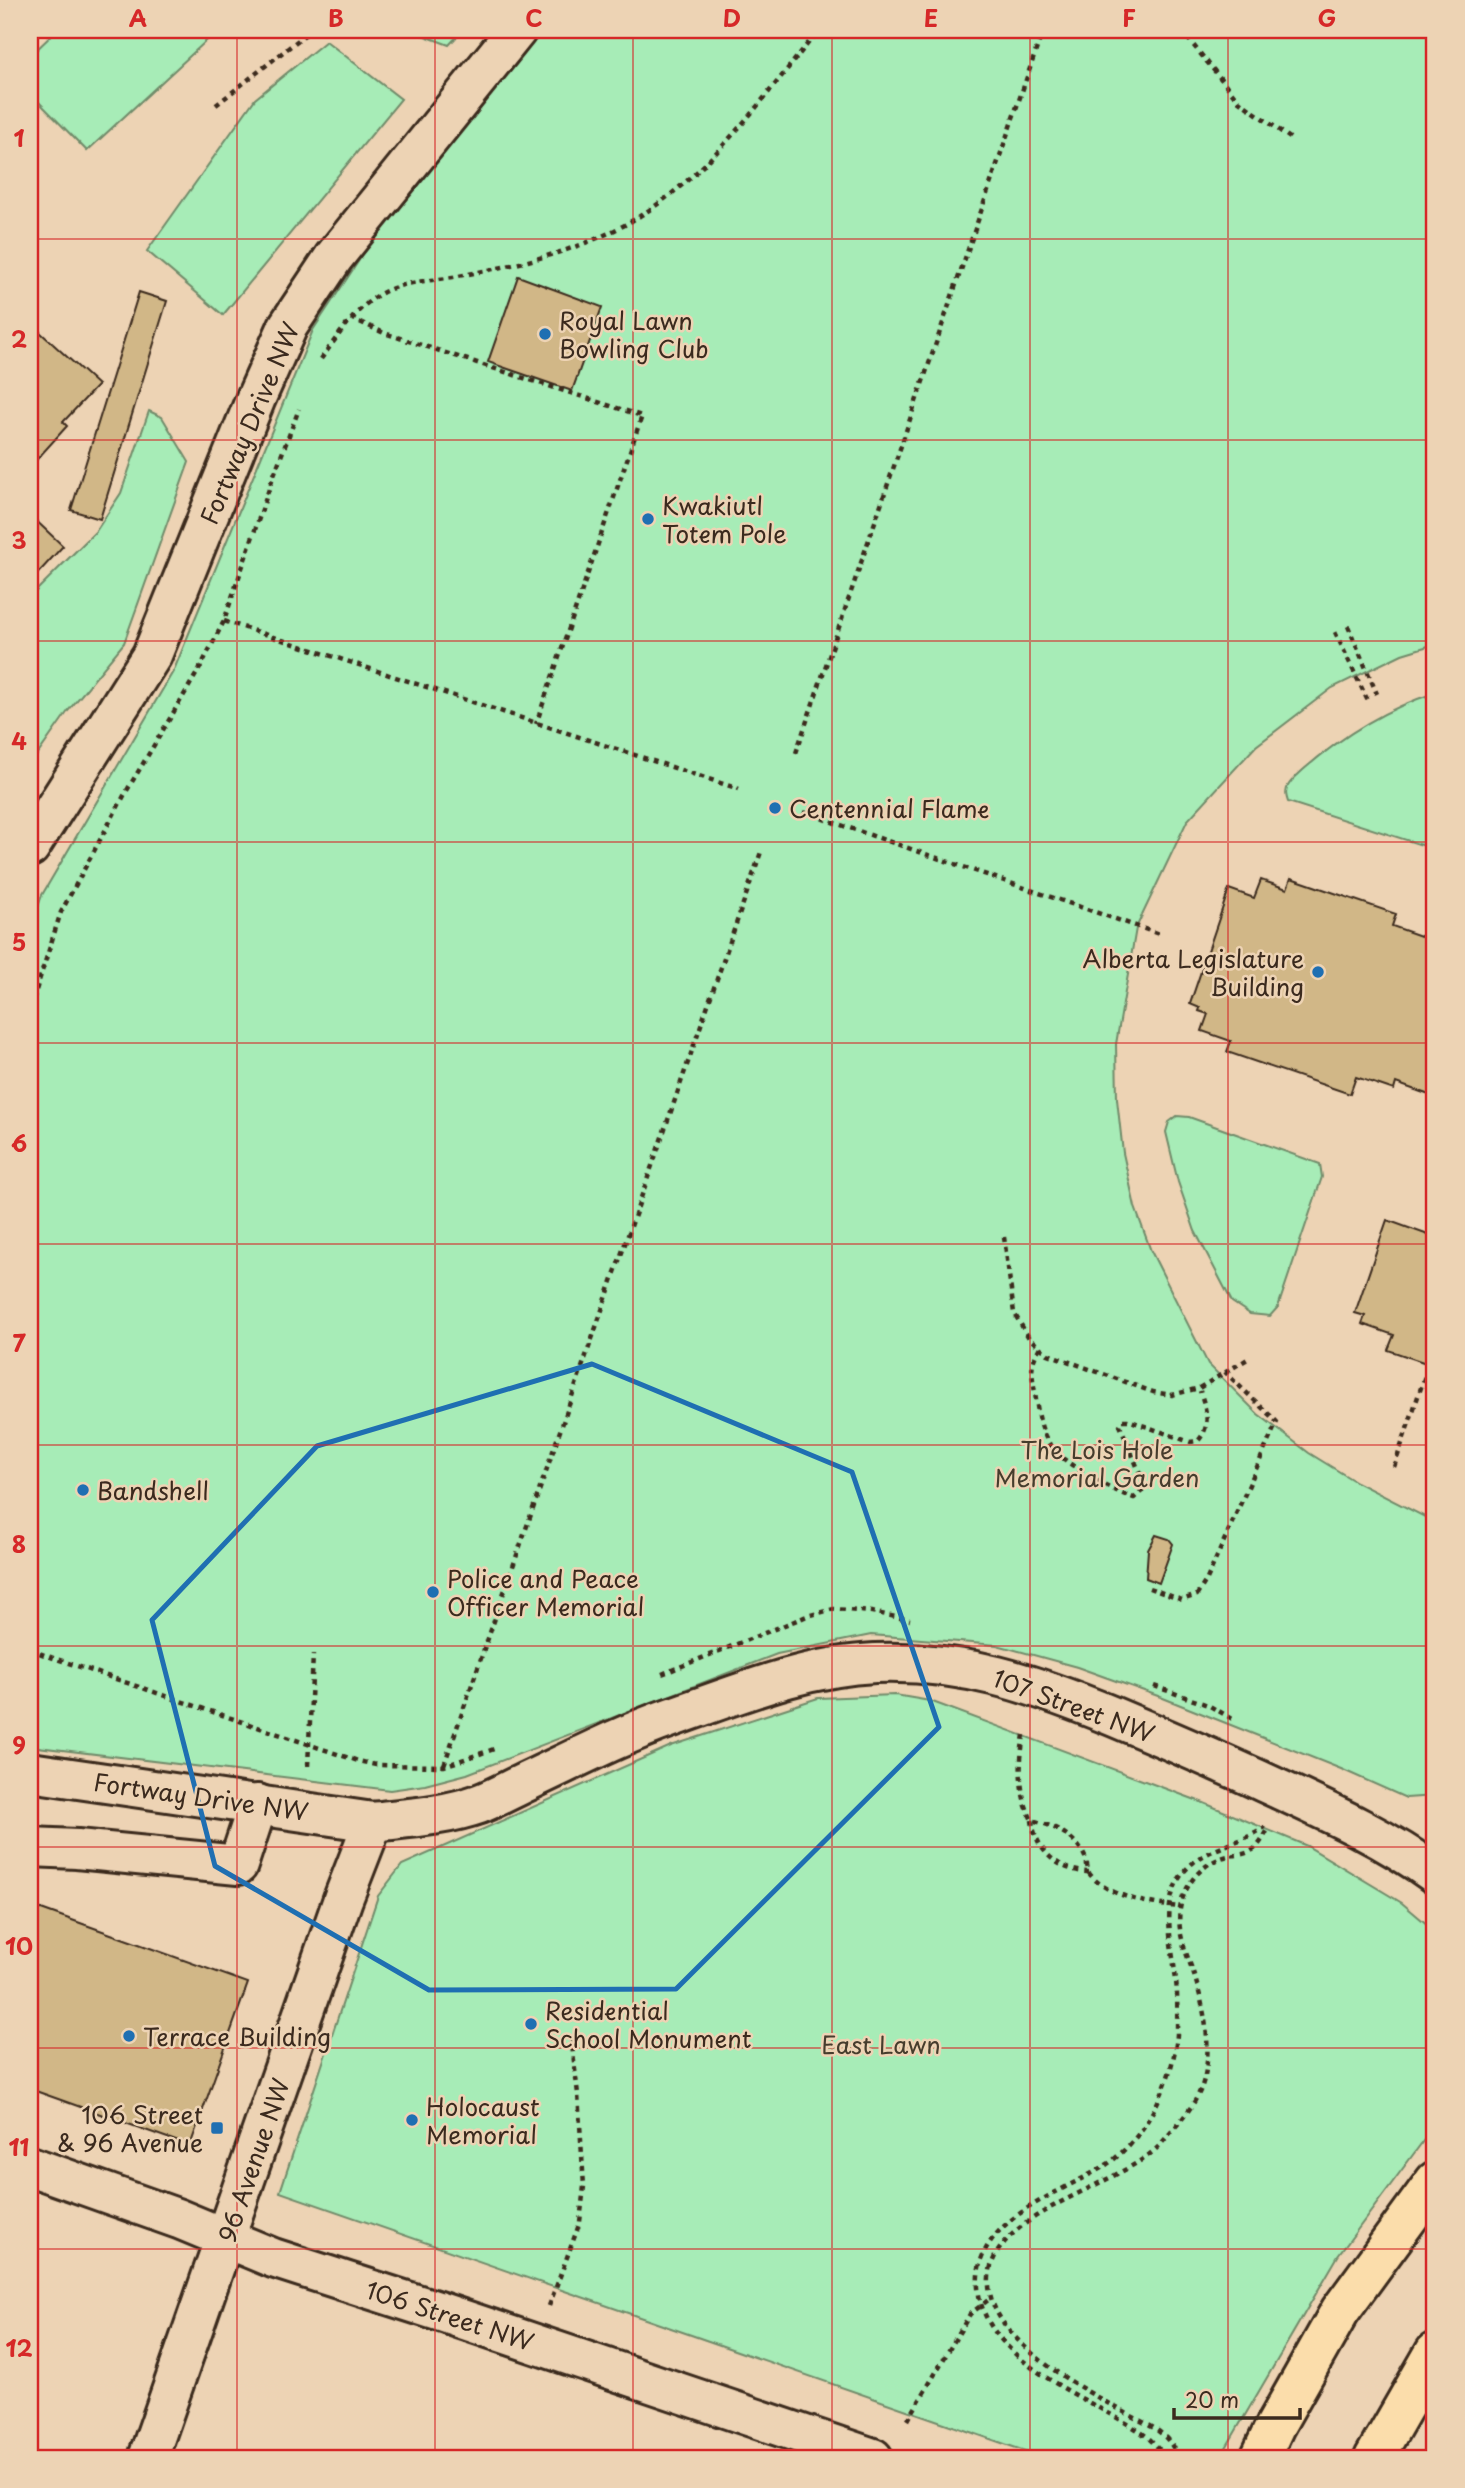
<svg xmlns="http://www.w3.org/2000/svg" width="1465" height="2488" font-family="'Playpen Sans',sans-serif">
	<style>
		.green { fill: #a7ecb7; stroke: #718b6a; stroke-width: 2 }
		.building { fill: #d1b787; stroke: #3b2a1e; stroke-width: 2 }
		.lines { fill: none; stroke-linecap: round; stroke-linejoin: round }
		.minor-casing { stroke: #3b2a1e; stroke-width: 44 }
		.major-casing { stroke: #3b2a1e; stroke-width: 44 }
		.path { stroke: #3b2a1e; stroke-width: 4.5; stroke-dasharray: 5 5; stroke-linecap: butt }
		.minor { stroke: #edd3b4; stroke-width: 38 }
		.major { stroke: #fbddab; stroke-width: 38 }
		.marked { fill: none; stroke: #1f6fb2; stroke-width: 5; stroke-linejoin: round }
		.grid { fill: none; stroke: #d62828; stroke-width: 2; stroke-opacity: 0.55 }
		.poi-dot { fill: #1f6fb2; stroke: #edd3b4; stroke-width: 2.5 }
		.labels { text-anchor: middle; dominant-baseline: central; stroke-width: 5; stroke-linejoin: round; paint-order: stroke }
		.poi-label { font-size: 24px; fill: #3b2a1e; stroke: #edd3b4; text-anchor: start }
		.street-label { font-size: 24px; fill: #3b2a1e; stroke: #edd3b4 }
		.park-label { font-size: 24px; fill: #463d2d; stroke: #edd3b4 }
		.neatline { fill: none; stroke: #d62828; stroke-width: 2.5 }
		.grid-label { font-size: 23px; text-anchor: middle; font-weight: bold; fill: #d62828 }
	</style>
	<rect width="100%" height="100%" fill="#edd3b4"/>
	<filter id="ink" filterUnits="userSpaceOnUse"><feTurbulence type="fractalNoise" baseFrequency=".0143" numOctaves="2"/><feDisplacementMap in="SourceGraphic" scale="14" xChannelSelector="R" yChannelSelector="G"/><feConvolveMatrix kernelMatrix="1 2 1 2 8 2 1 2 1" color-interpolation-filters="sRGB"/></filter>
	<g filter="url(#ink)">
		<g class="green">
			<polygon points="57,30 218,30 87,151 30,93 30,56"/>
			<polygon points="409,30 463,30 449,45"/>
			<polygon points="544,30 1435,30 1435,644 1402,654 1332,688 1256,746 1187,821 1136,928 1116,1044 1117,1099 1123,1153 1135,1207 1151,1251 1208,1364 1258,1414 1309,1453 1356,1482 1435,1522 1435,1796 1406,1798 1341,1769 1158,1696 1077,1667 997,1645 871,1635 777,1654 467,1774 425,1785 390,1790 30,1746 30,930 42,895 174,670 313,330 412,180"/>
			<polygon points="326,41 401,99 223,315 147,251 255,99"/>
			<polygon points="149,411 162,417 189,462 124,643 68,711 30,765 30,597 96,531 121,493"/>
			<path d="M1435,693L1434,849L1288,802C1286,796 1285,792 1288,786C1291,780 1298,775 1303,770C1341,737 1387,708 1435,693Z"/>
			<polygon points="1177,1116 1189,1117 1320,1164 1322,1177 1278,1307 1270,1316 1250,1314 1232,1302 1195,1231 1178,1182 1166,1132 1169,1122"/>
			<polygon points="895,1695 930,1701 1204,1803 1307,1846 1402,1903 1435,1931 1435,2125 1338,2256 1220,2458 1045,2458 280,2192 378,1896 402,1865 671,1746 818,1698"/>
		</g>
		<g class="building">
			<polygon points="518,276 602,307 572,391 488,362"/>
			<polygon points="139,292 167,301 100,519 71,510"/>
			<polygon points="30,323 98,385 63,422 67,426 30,467"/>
			<polygon points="30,515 63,546 30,582"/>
			<polygon points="1291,878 1396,914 1392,926 1435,941 1435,1097 1396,1083 1394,1090 1356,1077 1350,1094 1227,1052 1231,1041 1202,1031 1208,1014 1199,1011 1200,1008 1190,1004 1229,889 1254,898 1261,880 1287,889"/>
			<polygon points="1435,1214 1435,1366 1388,1350 1394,1335 1362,1324 1365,1316 1355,1313 1387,1220 1428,1235"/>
			<polygon points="1156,1535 1169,1539 1173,1544 1159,1583 1146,1578 1148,1550"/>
			<polygon points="30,1905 248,1983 190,2146 30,2089"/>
		</g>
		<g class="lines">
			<g class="minor-casing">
				<g id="minor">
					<polyline points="30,847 152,655 256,398 288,326 334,257 517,30"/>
					<path d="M30,1772L373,1822C408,1818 445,1816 479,1804C495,1798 511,1789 526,1782C575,1759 621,1735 672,1717C738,1694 805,1666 875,1663C965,1660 1031,1683 1112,1716C1162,1737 1211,1758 1259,1780C1319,1808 1382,1835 1435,1874"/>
					<polyline points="30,1847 77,1849 238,1865 258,1804"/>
					<polyline points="30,2166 179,2219 273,2258 438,2311 873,2458"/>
					<polyline points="148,2458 343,1899 373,1822"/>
				</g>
			</g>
			<g class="major-casing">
				<g id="major">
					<polyline points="1260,2458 1275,2426 1340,2311 1435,2181"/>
					<polyline points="1374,2458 1435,2352"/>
				</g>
			</g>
			<g class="path">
				<polyline points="1181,30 1239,101 1290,138"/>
				<polyline points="216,105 311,30"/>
				<polyline points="351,318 384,333 642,416 536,724"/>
				<path d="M321,359C338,336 359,303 386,291C407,281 431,281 453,277C516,265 580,252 635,219C711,174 764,96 819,30"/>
				<polyline points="224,621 739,789"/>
				<polyline points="1348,626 1377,694"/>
				<polyline points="1335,632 1367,699"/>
				<polyline points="796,753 1043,30"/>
				<polyline points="803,812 1162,935"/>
				<polyline points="30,1009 61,912 126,792 200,668 224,621 272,480 299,409"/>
				<polyline points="1004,1237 1014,1313 1029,1338 1048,1354 1153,1392 1172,1395 1199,1388 1251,1357"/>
				<path d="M1040,1347C1029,1366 1032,1372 1035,1393C1042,1443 1048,1451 1091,1477C1106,1485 1118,1493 1134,1498L1142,1491L1144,1483L1120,1425L1123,1420H1128L1190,1442L1198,1441C1212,1425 1206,1410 1200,1391"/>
				<polyline points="1394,1467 1429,1364"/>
				<polyline points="1149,1588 1182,1600 1197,1595 1207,1579 1277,1422 1225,1372"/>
				<polyline points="30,1650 358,1761 376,1765 444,1766 494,1749"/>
				<polyline points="662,1674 807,1616 834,1609 872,1612 910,1620"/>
				<polyline points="1154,1686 1208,1705 1236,1721"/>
				<path d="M1024,1735C1019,1764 1018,1793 1032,1820C1054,1826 1075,1835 1085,1857C1087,1861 1087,1868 1089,1873C1106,1897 1154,1905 1180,1907"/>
				<polyline points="444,1765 761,852"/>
				<polyline points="308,1766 313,1654"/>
				<path d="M1032,1820C1035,1850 1059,1872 1089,1872"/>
				<polyline points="549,2306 580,2222 584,2186 578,2094 571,2037"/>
				<polyline points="908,2420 970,2314 991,2298"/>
				<path d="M1165,2458C1153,2436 1130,2425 1108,2413C1062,2387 989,2353 979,2295C966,2221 1057,2196 1106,2165C1120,2156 1137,2138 1146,2123C1162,2098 1175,2064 1177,2034C1177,2017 1178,1998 1176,1981C1172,1940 1156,1892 1194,1862C1215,1846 1244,1842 1265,1827"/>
				<path d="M1178,2458C1167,2429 1148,2426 1124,2412C1082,2389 1008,2349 992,2301C965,2215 1118,2191 1161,2144C1174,2128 1190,2112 1199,2093C1216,2057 1204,2004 1192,1969C1183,1945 1174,1922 1183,1897C1191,1876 1207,1861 1228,1856C1235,1855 1243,1855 1249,1852C1259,1848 1264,1836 1269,1828"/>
			</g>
			<use href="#minor" class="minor"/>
			<use href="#major" class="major"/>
		</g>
	</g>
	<path class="marked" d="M592,1364L852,1472L939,1727L676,1989L429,1990L215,1866L152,1620L317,1446Z"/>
	<path class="grid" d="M237,30V2458M435,30V2458M633,30V2458M832,30V2458M1030,30V2458M1228,30V2458M30,239H1435M30,440H1435M30,641H1435M30,842H1435M30,1043H1435M30,1244H1435M30,1445H1435M30,1646H1435M30,1847H1435M30,2048H1435M30,2249H1435"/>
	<g class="poi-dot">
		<circle cx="545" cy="334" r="7"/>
		<circle cx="648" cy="519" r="7"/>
		<circle cx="775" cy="808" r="7"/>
		<circle cx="1318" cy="972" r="7"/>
		<circle cx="83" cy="1490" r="7"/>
		<circle cx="433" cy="1592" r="7"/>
		<circle cx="531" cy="2024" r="7"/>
		<circle cx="129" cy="2036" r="7"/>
		<circle cx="412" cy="2120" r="7"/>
		<rect x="210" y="2121" width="14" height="14" rx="3.5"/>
	</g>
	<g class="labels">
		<g class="poi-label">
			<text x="559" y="320">Royal Lawn<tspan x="559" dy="28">Bowling Club</tspan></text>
			<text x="662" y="505">Kwakiutl<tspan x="662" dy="28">Totem Pole</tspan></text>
			<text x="789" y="808">Centennial Flame</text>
			<text x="1304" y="958" text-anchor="end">Alberta Legislature<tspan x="1304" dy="28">Building</tspan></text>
			<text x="97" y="1490">Bandshell</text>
			<text x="447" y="1578">Police and Peace<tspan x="447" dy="28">Officer Memorial</tspan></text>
			<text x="545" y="2010">Residential<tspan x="545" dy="28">School Monument</tspan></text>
			<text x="143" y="2036">Terrace Building</text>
			<text x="426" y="2106">Holocaust<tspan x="426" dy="28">Memorial</tspan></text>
			<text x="203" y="2114" text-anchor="end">106 Street<tspan x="203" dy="28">&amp; 96 Avenue</tspan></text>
		</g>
		<g class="street-label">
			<text transform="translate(249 423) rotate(-67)">Fortway Drive NW</text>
			<text transform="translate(1074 1705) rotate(20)">107 Street NW</text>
			<text transform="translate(201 1796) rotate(8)">Fortway Drive NW</text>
			<text transform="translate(253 2160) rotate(-71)">96 Avenue NW</text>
			<text transform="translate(450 2315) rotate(18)">106 Street NW</text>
		</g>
		<g class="park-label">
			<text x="1097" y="1449">The Lois Hole<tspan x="1097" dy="28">Memorial Garden</tspan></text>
			<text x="881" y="2044">East Lawn</text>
		</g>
	</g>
	<rect width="1465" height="2488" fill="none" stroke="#edd3b4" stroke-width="77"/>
	<path d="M1174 2408v10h126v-10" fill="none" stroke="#3b2a1e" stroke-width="3.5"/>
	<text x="1185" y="2408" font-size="21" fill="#3b2a1e" stroke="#edd3b4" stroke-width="5" paint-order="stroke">20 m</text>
	<rect x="38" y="38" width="1388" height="2412" class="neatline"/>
	<g class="grid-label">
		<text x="138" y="27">A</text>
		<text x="336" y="27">B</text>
		<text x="534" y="27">C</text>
		<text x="732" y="27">D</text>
		<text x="931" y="27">E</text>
		<text x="1129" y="27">F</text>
		<text x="1327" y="27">G</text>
		<text x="19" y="147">1</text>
		<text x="19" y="348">2</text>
		<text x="19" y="549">3</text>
		<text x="19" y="750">4</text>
		<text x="19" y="951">5</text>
		<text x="19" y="1152">6</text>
		<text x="19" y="1352">7</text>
		<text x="19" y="1553">8</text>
		<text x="19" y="1754">9</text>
		<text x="19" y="1955">10</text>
		<text x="19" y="2156">11</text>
		<text x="19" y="2357">12</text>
	</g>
</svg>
